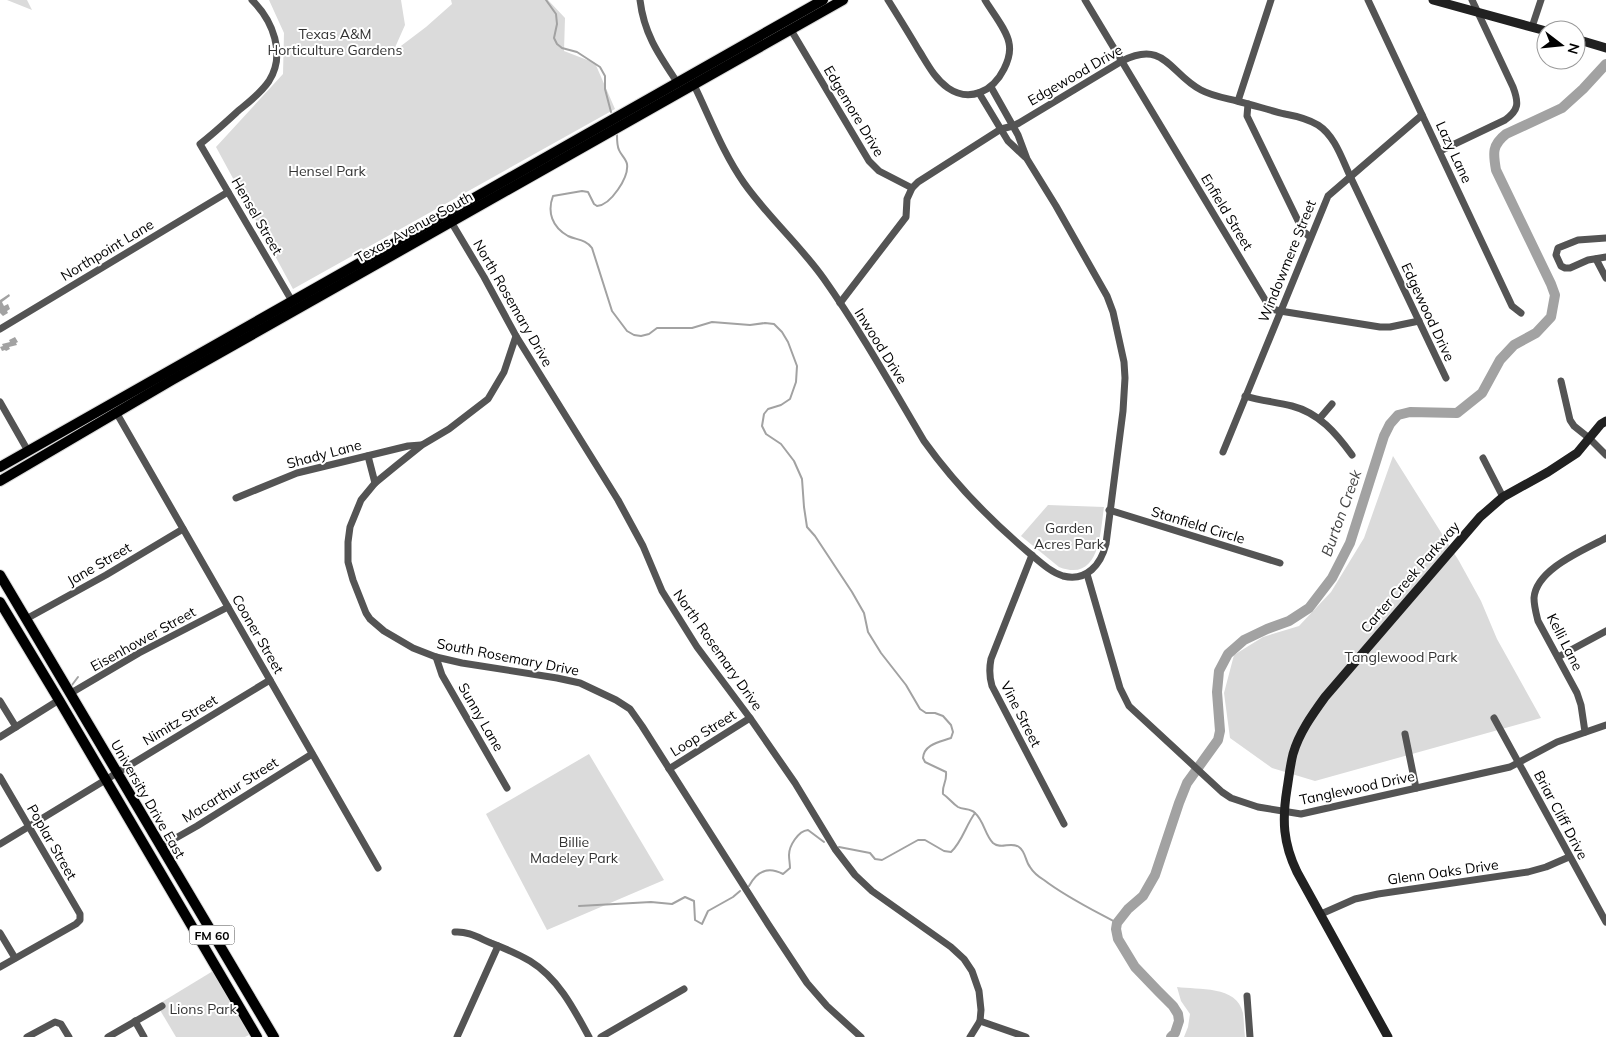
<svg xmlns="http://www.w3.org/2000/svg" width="1606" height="1037" font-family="Mulish,sans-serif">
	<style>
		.green { fill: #dbdbdb }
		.water { fill: #a2a2a2 }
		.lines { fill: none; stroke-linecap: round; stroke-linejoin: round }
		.stream { stroke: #a2a2a2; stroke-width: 2 }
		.river { stroke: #a2a2a2; stroke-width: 10 }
		.primary-casing { stroke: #dbdbdb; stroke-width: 12 }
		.street { stroke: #545454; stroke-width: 7 }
		.secondary { stroke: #212121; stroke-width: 9 }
		.primary { stroke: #000; stroke-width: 10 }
		.labels { text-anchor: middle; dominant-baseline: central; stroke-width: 4; stroke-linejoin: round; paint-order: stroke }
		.shield { fill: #fff; stroke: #4c4c4c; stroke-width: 1 }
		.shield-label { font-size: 12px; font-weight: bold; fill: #000 }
		.park-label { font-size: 14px; fill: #323232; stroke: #fff }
		.street-label { font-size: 14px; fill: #000; stroke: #fff }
		.water-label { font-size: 15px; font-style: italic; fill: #434343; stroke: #fff }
	</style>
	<rect width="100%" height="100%" fill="#fff"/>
	<g class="green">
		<polygon points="7,0 27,0 32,10"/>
		<polygon points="269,0 401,0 405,25 393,52 426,27 452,4 451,0 548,0 565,18 564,51 595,63 615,109 293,289 216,147 283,74 284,33"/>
		<polygon points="1393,456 1459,561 1481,601 1497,639 1541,718 1315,781 1272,768 1230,738 1224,693 1234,655 1263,637 1299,626 1331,592 1364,538"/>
		<path d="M1048,505L1104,507C1100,533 1100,583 1059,567L1021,536Z"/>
		<polygon points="589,754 664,880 547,930 486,814"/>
		<polygon points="213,971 249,1035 245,1037 176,1037 157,1005"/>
		<path d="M1177,987C1198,990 1237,985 1243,1013C1244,1021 1244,1029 1245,1037H1184L1188,1027L1190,1014L1181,1001Z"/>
	</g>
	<g class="water">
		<polygon points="9,294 10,296 2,302 4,306 8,304 10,309 7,311 8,313 3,316 0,313 0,300"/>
		<polygon points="15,337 18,342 16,343 17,345 9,347 10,349 6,351 5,350 2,351 0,347 3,346 2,344 10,342 9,340"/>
	</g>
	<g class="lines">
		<g class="stream">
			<polyline points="546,0 556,14 557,24 554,38 557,44 562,48 577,52 600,67 605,76 605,89 611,112"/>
			<path d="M617,135C617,140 617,146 619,150C621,155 626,159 627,164C629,177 611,205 597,206L594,204L588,192L582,191L553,196C547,212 552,227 568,236C576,240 586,239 592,248L612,311L627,331L634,335L641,336L649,334L657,328H692L712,322L750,325L765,323L774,324L782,332L788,342L797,366L796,382L790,399L781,405L768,409L764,414L762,426L766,434L781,444L794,461L802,479L804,507L807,527L815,536L852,592L864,613L868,632L881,653L906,685L920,709L926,713H935L943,716L951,725L953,732L951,738C940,742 924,744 923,758L925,762L946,772C947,783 942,784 943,794C949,798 952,803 958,807C963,810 971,808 975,813C984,821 985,835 993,843C1001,850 1011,841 1019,847C1026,852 1025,861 1030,867C1033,872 1039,877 1044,880C1066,897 1093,910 1117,923"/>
			<polyline points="72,685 78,677"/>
			<path d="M839,847L870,853L875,859L882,860L918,840H925L944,851L951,852C962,842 966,825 975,813"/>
			<path d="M749,886C757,871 768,866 783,874L790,868C790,864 789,859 789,855C789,846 798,831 808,830L824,842"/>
			<polyline points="579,906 651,902 672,904 685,897 694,901 695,920 702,924 708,911 733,897 740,891"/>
		</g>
		<path class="river" d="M1171,1037L1175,1033L1179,1021L1178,1014L1173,1006L1158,991L1135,967L1118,939L1116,929L1117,923L1128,909L1143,896L1155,875L1179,803L1187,783L1218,740L1220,731L1217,692L1219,671L1228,654L1244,640L1267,629L1289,621L1309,608L1332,578L1350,543L1384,436L1390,424L1398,415L1410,412L1457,413L1482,393L1500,360L1514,345L1536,333L1551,317L1555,295L1551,284L1496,170C1493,153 1492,145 1506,134L1562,108L1583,89L1606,64"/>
		<g class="primary-casing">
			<g id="primary">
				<polyline points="0,467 823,0"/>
				<polyline points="0,481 172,380 843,0"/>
				<polyline points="0,575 274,1037"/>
				<polyline points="0,602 59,700 257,1037"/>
			</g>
		</g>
		<g class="street">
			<path d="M252,0C273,21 286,54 269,81C261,93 249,102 238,111C226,122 213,134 200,144L292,301"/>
			<path d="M640,0C644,34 659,55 677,82"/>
			<path d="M888,0C898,16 908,32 918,49C927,63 934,78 948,88C970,103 993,91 1004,69C1008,61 1011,52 1009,43C1007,30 992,12 985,0"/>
			<polyline points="1085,0 1267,303 1272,309 1280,311 1380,327 1390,327 1419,321"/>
			<polyline points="1368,0 1512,306 1521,313"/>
			<polyline points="1532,27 1541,0"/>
			<polyline points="791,30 869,161 879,171 912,188"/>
			<path d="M694,85C710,118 723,153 744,183C768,217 800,245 824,279C860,330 892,387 924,441C954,483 989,519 1028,552C1039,561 1050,572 1063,576C1087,582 1101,564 1106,544L1123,411L1125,378L1124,362L1113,312L1107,296L1056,206L1027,159L1018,135L991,87"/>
			<polyline points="979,93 1008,141 1025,157"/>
			<polyline points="1238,101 1271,0"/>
			<polyline points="1248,104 1247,116 1303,231 1310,237"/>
			<path d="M1440,151L1505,120C1519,110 1519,103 1513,87L1472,0"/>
			<polyline points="450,220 484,277 516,336 618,500 643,546 662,591 697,647 750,718 795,783 835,849 855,875 872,891 951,947 964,959 972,971 979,991 981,1010 980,1021 970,1037"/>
			<polyline points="1606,238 1578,240 1558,248 1556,255 1561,266 1565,268 1570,268 1588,260 1606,257"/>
			<polyline points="1596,259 1606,278"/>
			<path d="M840,303L906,217L907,199L912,188L918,182L1001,129L1013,126L1019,123L1122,61C1165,39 1170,74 1201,90C1212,96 1225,98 1237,101C1253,105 1269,110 1285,114C1296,116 1308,119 1318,125C1335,136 1342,159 1350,176L1446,378"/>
			<polyline points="0,329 228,192"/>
			<polyline points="516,336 504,372 488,399 449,429 422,445 397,465 375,483 361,500 350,527 348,542 348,562 353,580 366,613 370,619 384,631 413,648 436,657 462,663 557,678 580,683 616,700 630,709 642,726 768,924 807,983 827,1006 861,1037"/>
			<polyline points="1561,381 1570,420 1574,426 1589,438 1606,455"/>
			<path d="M1245,396C1261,401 1277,402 1292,406C1319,413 1336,433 1352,455"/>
			<polyline points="0,402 28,451"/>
			<polyline points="116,412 378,868"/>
			<polyline points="1320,418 1332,404"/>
			<polyline points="1223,452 1328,196 1422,115"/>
			<polyline points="368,456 375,483"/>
			<polyline points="1483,458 1503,497"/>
			<polyline points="236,498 297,473 408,446 421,445"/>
			<polyline points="1109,510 1280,563"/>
			<path d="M1032,555L991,659C989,669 989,676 992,686L1064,824"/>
			<polyline points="1087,574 1120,688 1129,706 1222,792 1231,798 1258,807 1301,814 1510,767 1557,742 1606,725"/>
			<polyline points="26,619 106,575 183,529"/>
			<polyline points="436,657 442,675 507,788"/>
			<polyline points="1558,657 1606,631"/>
			<polyline points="71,693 139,653 228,607"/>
			<polyline points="0,701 16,727"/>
			<polyline points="1494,718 1606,922"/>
			<path d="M1585,732L1581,705L1577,693L1538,621C1536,613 1534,606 1534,598C1536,569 1584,550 1606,538"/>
			<polyline points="1405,734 1416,788"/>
			<polyline points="0,737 59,700"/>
			<polyline points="669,769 750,718"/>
			<polyline points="0,777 80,914 80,920 76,924 0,967"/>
			<polyline points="0,844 270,680"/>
			<polyline points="160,847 197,826 312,754"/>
			<polyline points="1321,914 1355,899 1378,894 1528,872 1546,867 1569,857"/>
			<path d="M455,932C468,931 479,938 491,943C504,948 518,954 530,961C558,978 574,1009 589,1037"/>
			<polyline points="0,933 15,958"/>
			<polyline points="1247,996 1250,1037"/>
			<polyline points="135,1021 144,1037"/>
			<polyline points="980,1021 1026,1037"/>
			<polyline points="27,1037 55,1022 61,1024 69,1037"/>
			<polyline points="108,1037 162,1006"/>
			<polyline points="457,1037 498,946"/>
			<polyline points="601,1037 684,989"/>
		</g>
		<g class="secondary">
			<polyline points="1433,0 1546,31"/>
			<polyline points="1576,39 1606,48"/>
			<path d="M1388,1037L1297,872C1283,843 1282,820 1287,789C1289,777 1290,766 1293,754C1299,733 1312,715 1325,697L1480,517L1503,497L1548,472L1577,453L1601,424L1606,421"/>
		</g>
		<use href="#primary" class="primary"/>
	</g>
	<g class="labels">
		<rect class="shield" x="189.5" y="925.5" width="45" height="19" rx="4"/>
		<g class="shield-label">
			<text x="212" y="935">FM 60</text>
		</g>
		<g class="park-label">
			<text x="335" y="34">Texas A&amp;M<tspan x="335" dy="16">Horticulture Gardens</tspan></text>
			<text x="327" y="171">Hensel Park</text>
			<text x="1069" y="528">Garden<tspan x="1069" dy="16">Acres Park</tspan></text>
			<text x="1401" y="657">Tanglewood Park</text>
			<text x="574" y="842">Billie<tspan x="574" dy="16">Madeley Park</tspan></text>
			<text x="203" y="1009">Lions Park</text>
		</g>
		<g class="street-label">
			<text transform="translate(1075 75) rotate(-30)">Edgewood Drive</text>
			<text transform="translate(854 111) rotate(59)">Edgemore Drive</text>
			<text transform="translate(1454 152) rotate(65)">Lazy Lane</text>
			<text transform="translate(1227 212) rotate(59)">Enfield Street</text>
			<text transform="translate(257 216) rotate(60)">Hensel Street</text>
			<text transform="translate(414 227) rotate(-29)">Texas Avenue South</text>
			<text transform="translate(107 250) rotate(-31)">Northpoint Lane</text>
			<text transform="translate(1287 261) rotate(-68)">Windowmere Street</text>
			<text transform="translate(513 303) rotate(60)">North Rosemary Drive</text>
			<text transform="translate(1428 312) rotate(65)">Edgewood Drive</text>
			<text transform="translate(881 346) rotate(58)">Inwood Drive</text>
			<text transform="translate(324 454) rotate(-15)">Shady Lane</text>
			<text transform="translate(1198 525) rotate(17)">Stanfield Circle</text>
			<text transform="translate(99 564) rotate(-30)">Jane Street</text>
			<text transform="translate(1410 577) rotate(-49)">Carter Creek Parkway</text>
			<text transform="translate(258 634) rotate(60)">Cooner Street</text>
			<text transform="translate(143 639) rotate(-29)">Eisenhower Street</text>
			<text transform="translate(1565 642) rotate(63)">Kelli Lane</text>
			<text transform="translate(718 650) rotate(55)">North Rosemary Drive</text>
			<text transform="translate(508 657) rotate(11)">South Rosemary Drive</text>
			<text transform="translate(1021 714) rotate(63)">Vine Street</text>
			<text transform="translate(481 717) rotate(60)">Sunny Lane</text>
			<text transform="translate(180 720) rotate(-31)">Nimitz Street</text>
			<text transform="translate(703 733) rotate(-32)">Loop Street</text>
			<text transform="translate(1357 788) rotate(-12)">Tanglewood Drive</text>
			<text transform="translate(230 790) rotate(-32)">Macarthur Street</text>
			<text transform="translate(148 799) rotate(60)">University Drive East</text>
			<text transform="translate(1561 815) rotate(62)">Briar Cliff Drive</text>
			<text transform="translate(52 842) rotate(60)">Poplar Street</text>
			<text transform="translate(1443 872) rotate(-8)">Glenn Oaks Drive</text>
		</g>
		<g class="water-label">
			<text transform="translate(1341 513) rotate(-70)">Burton Creek</text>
		</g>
	</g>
	<g transform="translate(1561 45) rotate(106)"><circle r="24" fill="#ffffff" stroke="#999999"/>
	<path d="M0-4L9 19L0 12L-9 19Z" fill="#000000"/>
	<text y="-8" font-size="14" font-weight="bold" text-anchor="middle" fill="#000000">N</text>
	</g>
</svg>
